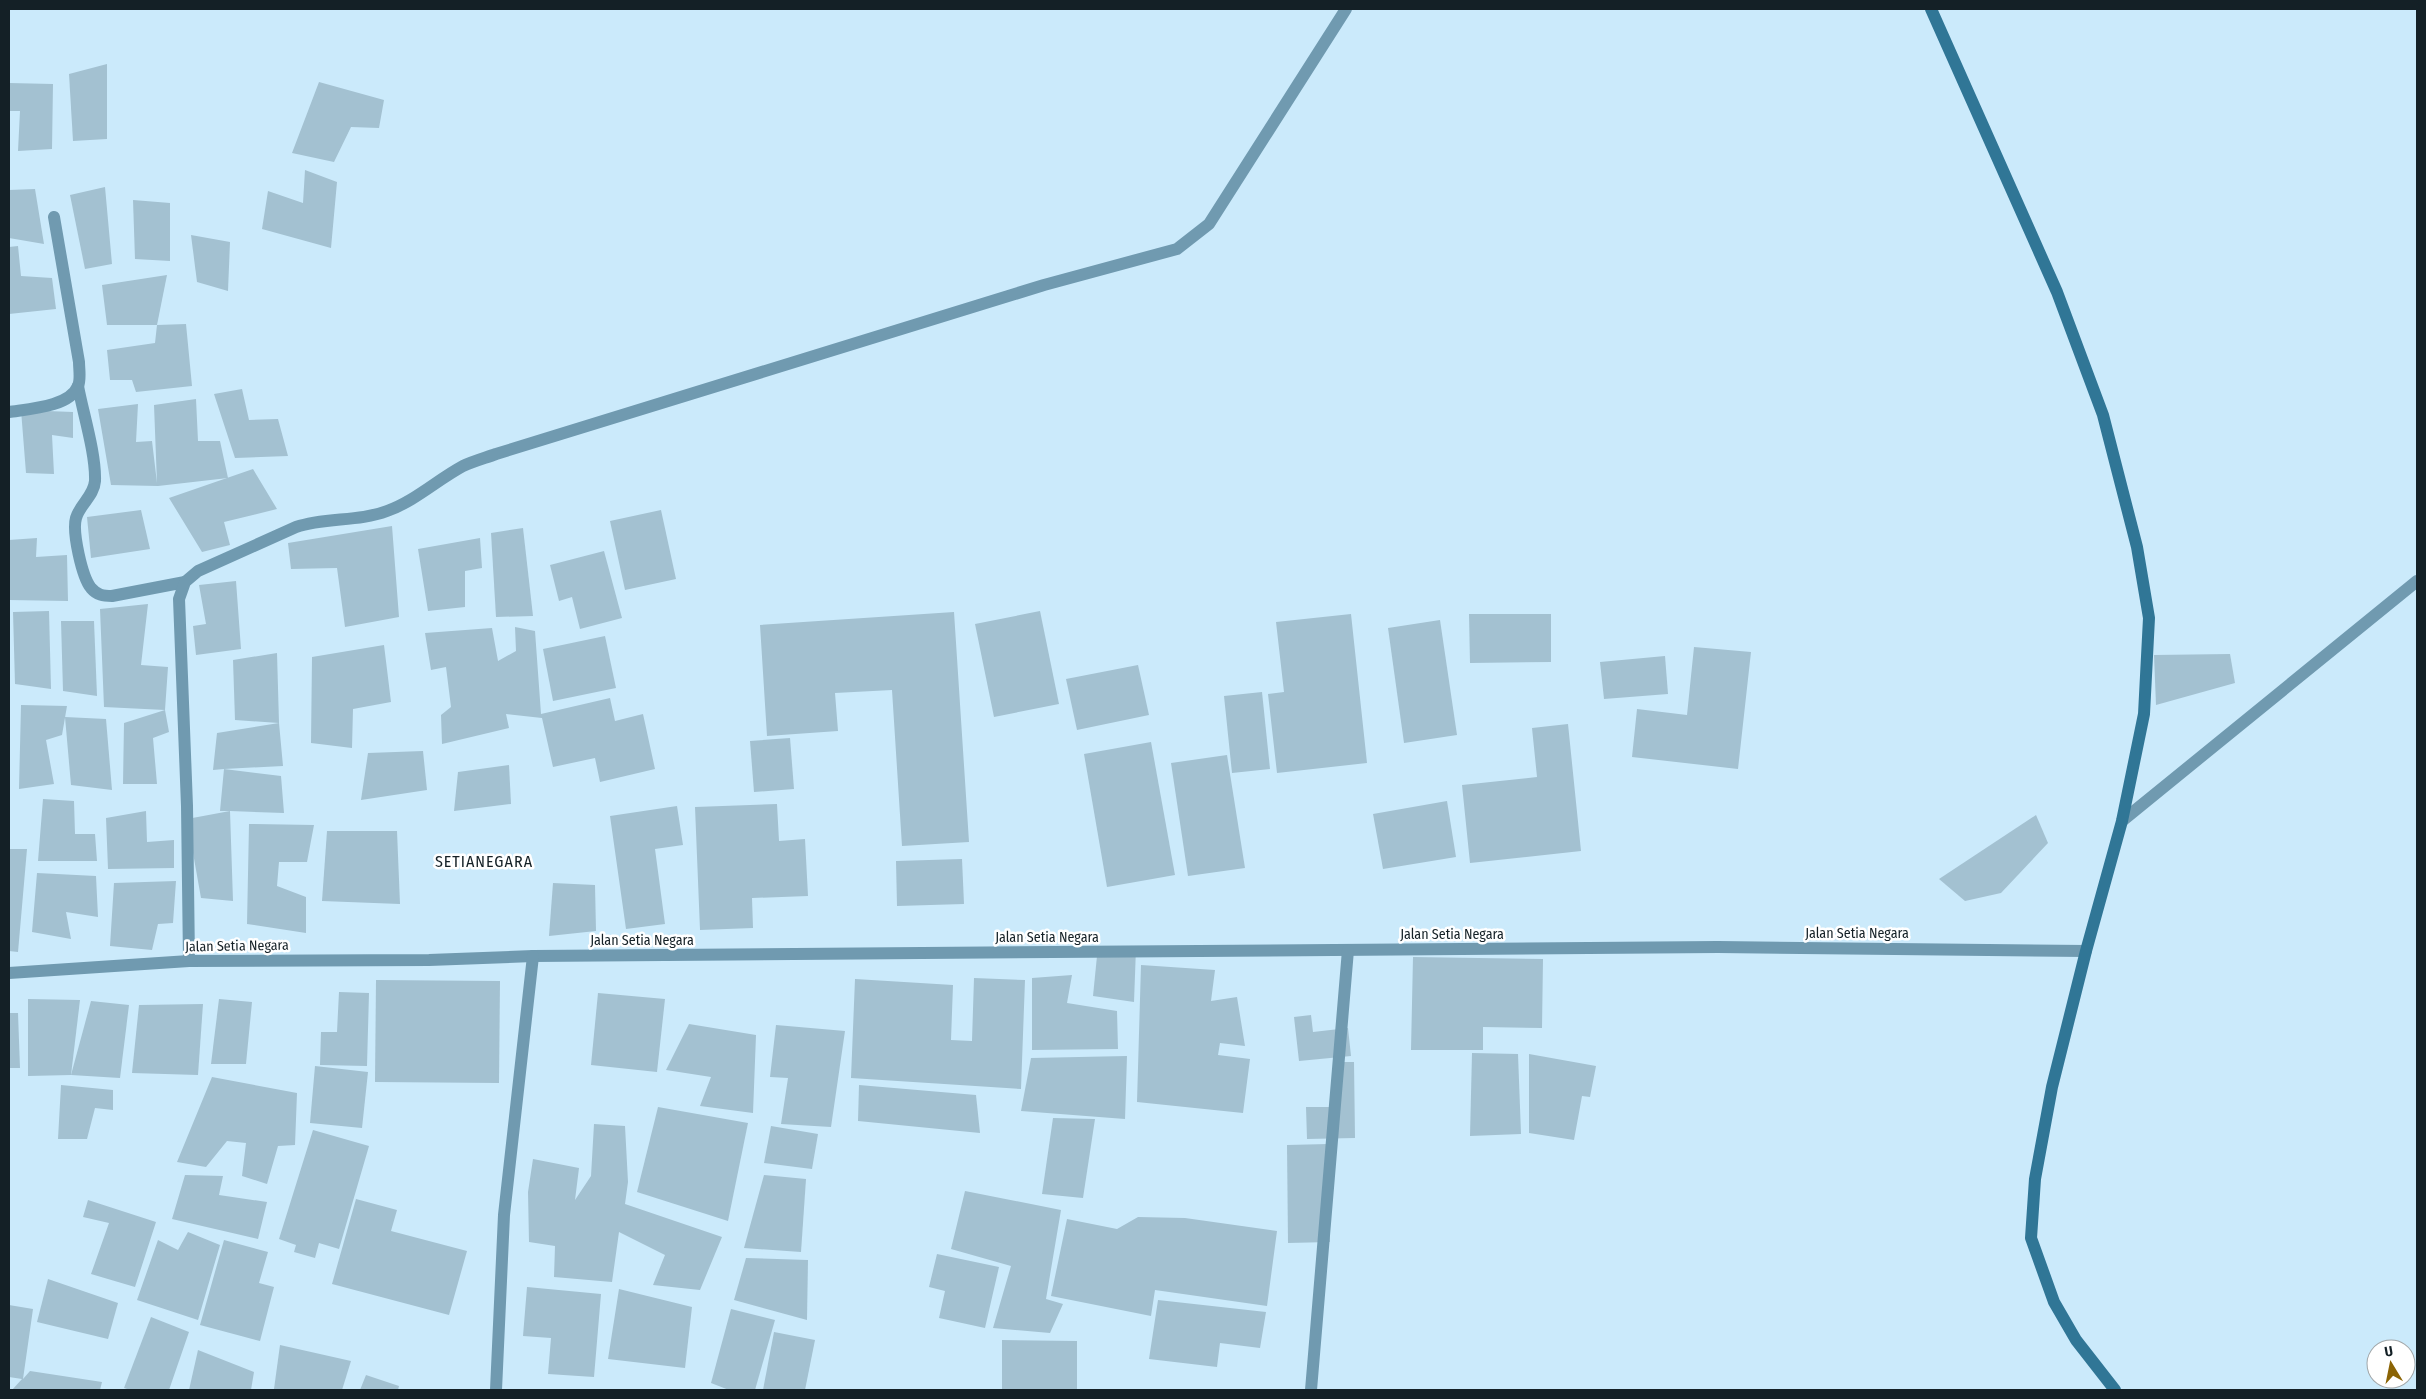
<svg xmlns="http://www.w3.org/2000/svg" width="2426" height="1399" font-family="'Fira Sans Condensed',sans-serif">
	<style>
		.building { fill: #a3c1d1 }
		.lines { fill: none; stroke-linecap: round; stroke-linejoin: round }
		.lane { stroke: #709ab0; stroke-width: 12 }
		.street { stroke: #709ab0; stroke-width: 12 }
		.secondary { stroke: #307696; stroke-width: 12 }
		.labels { text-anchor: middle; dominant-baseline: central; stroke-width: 5; stroke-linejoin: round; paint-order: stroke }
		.street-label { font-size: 14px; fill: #142026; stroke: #fff }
		.quarter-label { font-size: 16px; letter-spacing: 1px; fill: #142026; stroke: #fff }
	</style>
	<rect width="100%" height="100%" fill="#cbeafb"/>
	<g class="building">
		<polygon points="107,64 107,139 73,141 69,74"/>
		<polygon points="319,82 384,100 379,128 351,127 334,162 292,153"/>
		<polygon points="9,83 53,84 52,149 18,151 20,111 9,111"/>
		<polygon points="305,170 337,182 331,248 262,229 268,191 303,203"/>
		<polygon points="105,187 112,264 85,269 70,195"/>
		<polygon points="35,189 44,244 9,238 9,190"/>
		<polygon points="133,200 170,203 170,261 135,259"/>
		<polygon points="191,235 230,242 228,291 197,282"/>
		<polygon points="18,246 21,276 52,278 56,309 9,314 9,247"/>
		<polygon points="167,275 157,325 107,325 102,285"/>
		<polygon points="186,324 192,386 136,392 132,380 110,380 107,350 155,343 157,325"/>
		<polygon points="242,389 249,420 278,419 288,456 235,458 214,394"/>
		<polygon points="196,399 198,441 220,441 228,478 158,486 111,485 98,409 138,404 136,442 152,441 157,483 154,405"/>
		<polygon points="21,410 73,412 73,438 52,435 54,474 26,473"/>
		<polygon points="253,469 277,509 224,522 230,545 202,552 169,498"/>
		<polygon points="141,510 150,549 91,558 87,517"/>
		<polygon points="661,510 676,579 625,590 610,521"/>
		<polygon points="392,526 399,617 345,627 337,568 291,569 288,543"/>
		<polygon points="523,528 533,616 496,617 491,533"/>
		<polygon points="37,538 36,557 67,555 68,601 9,600 9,540"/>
		<polygon points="480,538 482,568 465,571 465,607 428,611 418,549"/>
		<polygon points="604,551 622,618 580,629 572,597 559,601 550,565"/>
		<polygon points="236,581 241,649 196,655 193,626 206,624 199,585"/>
		<polygon points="148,604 141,665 168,667 165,710 104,707 100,609"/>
		<polygon points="49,611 51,689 15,684 13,612"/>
		<polygon points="1040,611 1059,704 994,717 975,624"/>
		<polygon points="954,612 969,842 902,846 892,690 835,693 838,731 767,736 760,625"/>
		<polygon points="1351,614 1367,763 1277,773 1268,694 1284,692 1276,622"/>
		<polygon points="1469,614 1551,614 1551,662 1470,663"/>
		<polygon points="1440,620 1457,735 1404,743 1388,628"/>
		<polygon points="61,621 94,621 97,696 63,691"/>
		<polygon points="515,627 535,631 541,714 610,698 615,721 643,714 655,769 600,782 595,758 553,767 542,718 506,714 509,728 442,744 441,715 451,707 446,667 431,670 425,633 492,628 498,661 516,651"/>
		<polygon points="605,636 616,688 553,701 543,649"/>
		<polygon points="384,645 391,702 353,709 352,748 311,743 312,657"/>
		<polygon points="1694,647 1751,652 1738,769 1632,757 1637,709 1687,715"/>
		<polygon points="277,653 279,723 235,720 233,660"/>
		<polygon points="2230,654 2235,683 2156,705 2154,655"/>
		<polygon points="1665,656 1668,694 1604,699 1600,662"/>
		<polygon points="1138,665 1149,715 1077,730 1066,679"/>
		<polygon points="1262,692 1270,769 1232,773 1224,696"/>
		<polygon points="21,705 67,706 62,735 46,740 54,784 19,789"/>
		<polygon points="165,710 169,732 153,738 157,784 123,784 124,723"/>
		<polygon points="65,717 106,719 112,790 71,785"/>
		<polygon points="279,723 283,766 224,769 281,776 284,813 230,811 233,901 201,898 187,819 230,811 220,811 224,769 213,770 217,733"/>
		<polygon points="1568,724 1581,851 1470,863 1462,785 1537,777 1532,728"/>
		<polygon points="790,738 794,789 754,792 750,741"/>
		<polygon points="1151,742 1175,875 1107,887 1084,754"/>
		<polygon points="423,751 427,790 361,800 368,753"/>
		<polygon points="1227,755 1245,868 1188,876 1171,763"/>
		<polygon points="509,765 511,804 454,811 458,772"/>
		<polygon points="43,799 74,801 75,834 95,834 97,861 38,861"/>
		<polygon points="1447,801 1456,857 1383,869 1373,814"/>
		<polygon points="777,804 779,841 805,839 808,896 752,898 753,928 700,930 695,807"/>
		<polygon points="677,806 683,845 655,849 665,924 626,929 610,816"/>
		<polygon points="146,811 147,842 174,840 174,868 108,869 106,818"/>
		<polygon points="2036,815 2048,843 2001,893 1965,901 1939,879"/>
		<polygon points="249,824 314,825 307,862 279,862 277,886 306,897 306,933 247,924"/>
		<polygon points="327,831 397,831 400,904 322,901"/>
		<polygon points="9,849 27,849 18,952 9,951"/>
		<polygon points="962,859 964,904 897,906 896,861"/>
		<polygon points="37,873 96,876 98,917 66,912 71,939 32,932"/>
		<polygon points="176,881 173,923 158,924 152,950 110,946 114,883"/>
		<polygon points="553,883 595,885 596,931 549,936"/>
		<polygon points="1098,946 1136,948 1134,1002 1093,996"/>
		<polygon points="1413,957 1543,959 1542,1028 1483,1027 1483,1050 1411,1050"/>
		<polygon points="1141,965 1215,970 1211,1001 1237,997 1245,1046 1220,1043 1218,1055 1250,1059 1243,1113 1137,1102"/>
		<polygon points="1072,975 1067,1003 1117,1011 1118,1049 1032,1050 1032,978"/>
		<polygon points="974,978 1025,980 1021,1089 851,1078 855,979 953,985 951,1040 972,1041"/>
		<polygon points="376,980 500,981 499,1083 375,1082"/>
		<polygon points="339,992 369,993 367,1066 320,1065 321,1032 337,1032"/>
		<polygon points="598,993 665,999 657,1072 591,1065"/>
		<polygon points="28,999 80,1000 71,1075 28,1076"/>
		<polygon points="219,999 252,1002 246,1064 211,1064"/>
		<polygon points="91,1001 129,1005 120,1078 71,1075"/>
		<polygon points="203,1004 198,1075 132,1073 139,1005"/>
		<polygon points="9,1013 18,1013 20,1068 9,1068"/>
		<polygon points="1311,1015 1313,1032 1348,1028 1351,1056 1299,1061 1294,1017"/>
		<polygon points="689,1024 756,1035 753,1113 700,1106 711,1077 666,1070"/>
		<polygon points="776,1025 845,1031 831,1127 781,1124 788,1078 770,1077"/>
		<polygon points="1472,1053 1518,1054 1521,1134 1470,1136"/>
		<polygon points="1529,1054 1596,1066 1590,1097 1582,1096 1574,1140 1529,1133"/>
		<polygon points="1127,1056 1125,1119 1021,1111 1031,1058"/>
		<polygon points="1339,1062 1354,1062 1355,1138 1307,1139 1306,1107 1339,1107"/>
		<polygon points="315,1066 368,1072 362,1128 310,1123"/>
		<polygon points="212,1077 297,1093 295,1145 278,1146 267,1184 242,1176 246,1143 227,1141 206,1167 177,1162"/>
		<polygon points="61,1085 113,1090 113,1110 95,1108 87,1139 58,1139"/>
		<polygon points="859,1085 976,1095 980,1133 858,1121"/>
		<polygon points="658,1107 748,1123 728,1221 637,1192"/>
		<polygon points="1053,1118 1095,1119 1083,1198 1042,1194"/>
		<polygon points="594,1124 625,1126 628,1182 625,1204 722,1237 700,1290 653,1285 665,1255 619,1232 612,1282 554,1277 555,1246 529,1242 528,1192 533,1159 579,1168 575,1200 591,1176"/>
		<polygon points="771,1126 818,1134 812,1169 764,1163"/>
		<polygon points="313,1130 369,1146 339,1249 319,1243 315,1258 294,1252 296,1245 279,1239"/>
		<polygon points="1328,1144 1330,1242 1288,1243 1287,1145"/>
		<polygon points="185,1175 223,1176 219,1195 267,1202 258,1239 172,1219"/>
		<polygon points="764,1175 806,1179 801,1252 744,1248"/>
		<polygon points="965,1191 1061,1210 1046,1299 1063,1304 1050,1333 993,1328 1011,1266 951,1249"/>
		<polygon points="356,1199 397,1210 391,1231 467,1251 449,1315 332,1284"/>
		<polygon points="88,1200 156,1222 135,1287 91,1274 109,1223 83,1217"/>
		<polygon points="1138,1217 1185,1218 1277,1231 1267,1306 1155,1290 1151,1316 1051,1296 1067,1219 1117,1229"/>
		<polygon points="188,1232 220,1245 198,1320 137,1300 158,1240 178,1250"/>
		<polygon points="224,1240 268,1252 259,1283 274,1287 260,1341 200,1325"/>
		<polygon points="937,1254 999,1267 985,1328 939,1318 945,1291 929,1287"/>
		<polygon points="746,1258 808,1260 807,1320 734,1300"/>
		<polygon points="48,1279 118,1303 108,1339 37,1322"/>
		<polygon points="527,1287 601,1294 594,1377 548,1374 551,1338 523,1336"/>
		<polygon points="619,1289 692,1307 685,1368 608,1359"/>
		<polygon points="1158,1300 1266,1312 1260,1348 1220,1343 1217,1367 1149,1359"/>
		<polygon points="9,1305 33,1309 23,1379 30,1371 102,1382 100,1390 12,1390 22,1379 9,1377"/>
		<polygon points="731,1309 775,1320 755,1390 729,1390 711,1383"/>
		<polygon points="151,1317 189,1332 169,1390 130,1390 124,1388"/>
		<polygon points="774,1332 815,1340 805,1390 763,1390"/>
		<polygon points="1002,1340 1077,1341 1077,1390 1002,1390"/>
		<polygon points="280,1345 351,1361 342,1390 274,1389"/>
		<polygon points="198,1350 254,1372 251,1390 189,1390"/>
		<polygon points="366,1375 399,1386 398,1390 360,1390"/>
	</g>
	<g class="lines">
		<polyline class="lane" points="2122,821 2417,581"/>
		<g class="street">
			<path d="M78,386C83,413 96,454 95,481C94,496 80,504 76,518C72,532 82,577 91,588C97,595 103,596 112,596L185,582"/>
			<path d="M9,412C28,409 70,407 78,386C81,380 79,369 79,362L54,217"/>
			<path d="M189,961L187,806L179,599L185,582L198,571L296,527C326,517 358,522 387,511C415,501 437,480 463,466C474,461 485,458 496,454L1044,285L1177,249L1209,224L1346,9"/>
			<polyline points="9,973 189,961 429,960 533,956 1718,947 2086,951"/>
			<polyline points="496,1390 504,1215 533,956"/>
			<polyline points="1311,1390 1348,950"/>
		</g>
		<polyline class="secondary" points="1931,9 2057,292 2103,415 2137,547 2149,618 2144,714 2122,821 2086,951 2052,1087 2035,1179 2031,1238 2054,1302 2076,1340 2115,1390"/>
	</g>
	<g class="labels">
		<g class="street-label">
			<text x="1857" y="933">Jalan Setia Negara</text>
			<text x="1452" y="934">Jalan Setia Negara</text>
			<text x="1047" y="937">Jalan Setia Negara</text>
			<text x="642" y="940">Jalan Setia Negara</text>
			<text transform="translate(237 946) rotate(-1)">Jalan Setia Negara</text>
		</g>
		<g class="quarter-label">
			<text x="484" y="861">SETIANEGARA</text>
		</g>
	</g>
	<rect width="2426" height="1399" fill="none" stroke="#142026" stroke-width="20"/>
	<g transform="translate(2391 1364) rotate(350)"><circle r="24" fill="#ffffff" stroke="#a1a6a8"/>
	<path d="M0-4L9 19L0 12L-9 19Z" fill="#8b6405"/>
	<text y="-8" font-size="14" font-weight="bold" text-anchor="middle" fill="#142026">U</text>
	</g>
</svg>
